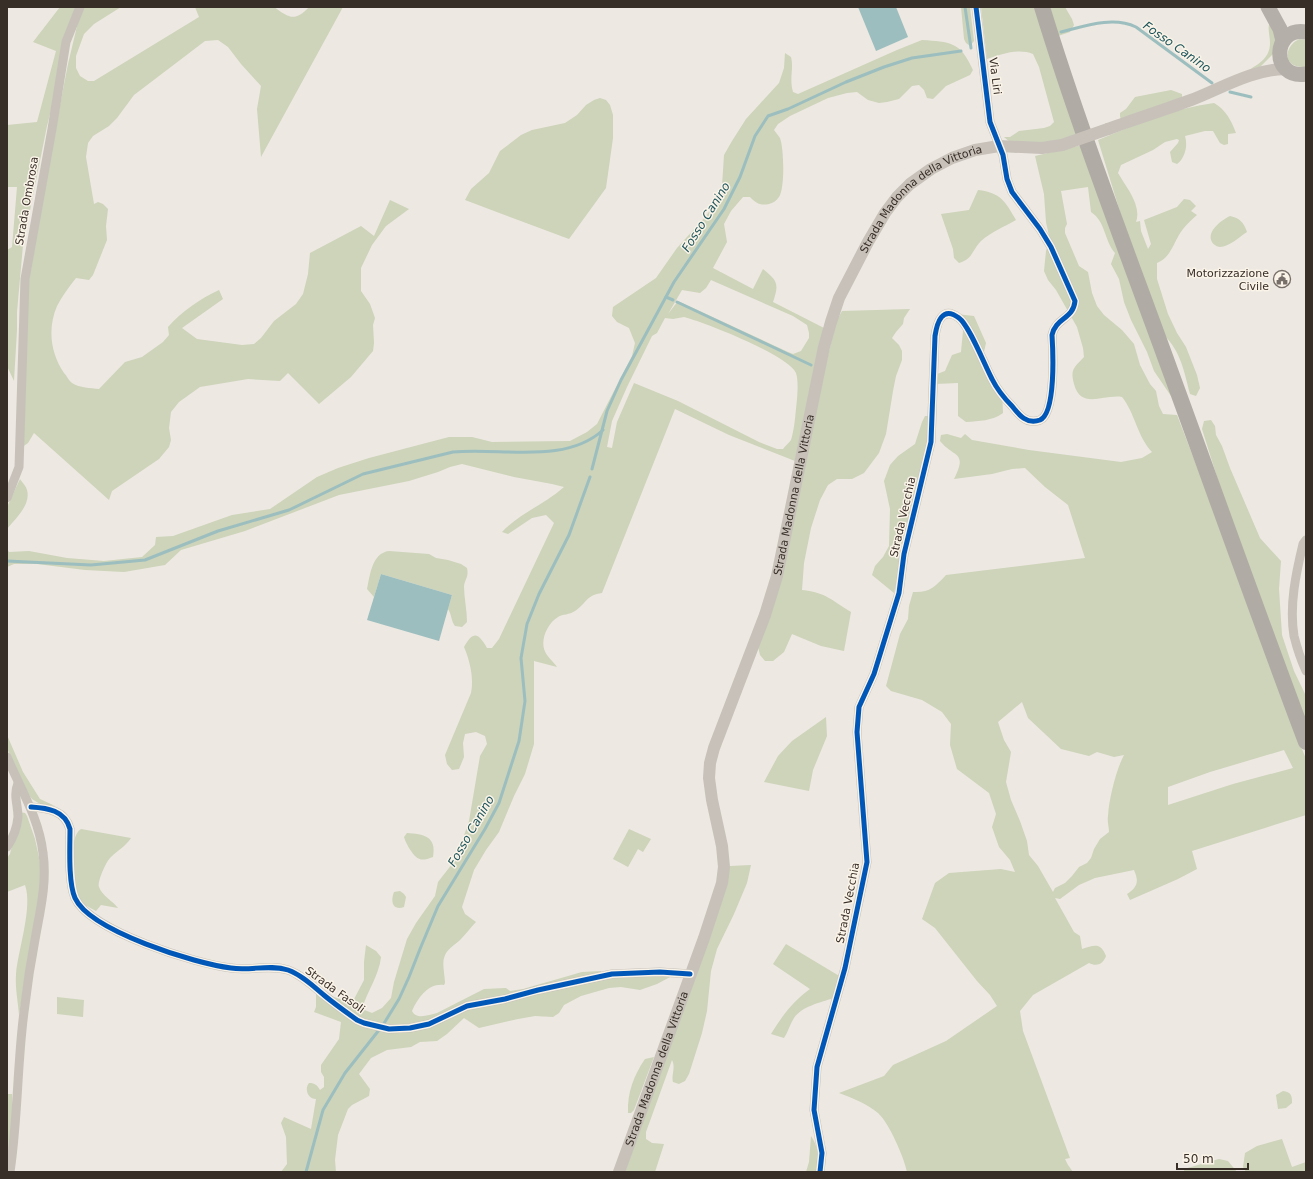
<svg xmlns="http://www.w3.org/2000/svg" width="1313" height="1179" font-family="'DejaVu Sans',sans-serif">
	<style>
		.green { fill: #cdd4ba; fill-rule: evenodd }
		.water { fill: #9cbebf }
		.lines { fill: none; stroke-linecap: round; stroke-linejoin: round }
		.stream { stroke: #9cbebf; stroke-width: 3 }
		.minor { stroke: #c7c1ba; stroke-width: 9 }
		.tertiary { stroke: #c7c1ba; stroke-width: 12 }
		.primary { stroke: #b5afa9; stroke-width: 15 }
		.trunk { stroke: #b0aba4; stroke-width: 16 }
		.tertiary-bridge { stroke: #c7c1ba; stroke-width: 12 }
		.cycleway-casing { stroke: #faf3e8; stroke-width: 8 }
		.cycleway { stroke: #0057b8; stroke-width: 5 }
		.labels { text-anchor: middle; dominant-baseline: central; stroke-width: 3; stroke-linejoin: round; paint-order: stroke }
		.street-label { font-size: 11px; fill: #382e28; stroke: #faf3e8 }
		.poi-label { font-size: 11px; fill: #382e28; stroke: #faf3e8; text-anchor: end }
		.water-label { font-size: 12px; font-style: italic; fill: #1b545b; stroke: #faf3e8 }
	</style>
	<rect width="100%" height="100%" fill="#ede8e1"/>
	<g class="green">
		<polygon points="60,7 77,7 47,126 23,245 17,312 17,330 14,381 7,366 7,250 12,247 17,187 7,187 7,125 37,122 56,51 33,42"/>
		<path d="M84,7H121L94,24L84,34L76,56V68L80,76L88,81H94L199,17L195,7H274C289,18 295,22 309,7H343L261,157L257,109L261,86L241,64L228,47L218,40L205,41L134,95L117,118L109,126L93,136L88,143L86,157L94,204L98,202L103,204L108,209L106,226L107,240L93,275L89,280L76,278C69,287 62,296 57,306C47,329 51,354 64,373C67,376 69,381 72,383C80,388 90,388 99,389L125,362L142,357L163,342L169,335L168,327C182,311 200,299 219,290L223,299L182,328L197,339L242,345L254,344L261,338L274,321L296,304L303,294L308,274L310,253L361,226L374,236L390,200L409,209L386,226L372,245L361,268V291L370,304L375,318L373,325L374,343L373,351L351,377L319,404L288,373L280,381L248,379L200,387L179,402L171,412L169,428L171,440L169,447L159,459L112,491L109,500L34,433L28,443L21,448L26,279L68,64L78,22Z"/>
		<polygon points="961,7 970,7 974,41 970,46 966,43 964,39"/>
		<path d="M981,7H1036L1078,135L1053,143H1011L1004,137H1010L1019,131L1044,128L1050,126L1054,122L1039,67L1033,54C1019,48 1001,54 987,59Z"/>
		<polygon points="1050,7 1065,7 1072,19 1074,25 1070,32 1058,36"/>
		<path d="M1270,21L1277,37L1274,53L1260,67L1247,71C1259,64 1270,58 1270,43C1270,35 1267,29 1270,21Z"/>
		<path d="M1300,39L1306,40V67C1303,67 1299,67 1296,66C1281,61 1288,43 1300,39Z"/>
		<path d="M922,40C950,42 960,41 973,70L970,75L946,86L933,99L927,98L924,90L919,85L912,86L899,99L887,102L879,103L868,100L857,92L847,93L828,98L790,116L778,124L774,130C776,133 778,135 780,138C784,149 785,188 779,197C776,201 773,203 769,204C760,206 756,203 750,197H743L731,211L724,224L727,242L713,268L753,289L763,269C778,281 779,284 773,302L824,328L795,461L729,435L675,409L602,593C586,595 587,603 575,611C569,615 563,614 558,617C548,623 541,638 544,649C546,656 553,661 557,667L534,661V744L525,774L514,796L499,832L486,850L474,870L462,907L465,914L476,922C470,928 466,934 461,939C454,946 447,948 444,958C442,964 445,976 445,983L444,985C428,983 418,998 412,1011C416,1020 429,1015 437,1013L484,989L506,988L510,991L523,989L582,972L601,971L600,978L672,976L657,984L640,990L621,987L609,988L581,996L564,1005L559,1013L553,1017L535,1016L518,1019L479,1028L464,1018L447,1034L437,1041L420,1042L411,1047L387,1050L371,1058L359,1074L370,1089L369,1096L352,1105L348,1109L338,1135L335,1160L336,1172H281L287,1164L286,1137L281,1123L284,1117L311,1129L316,1099C308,1099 304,1089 309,1083C315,1083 317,1085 320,1090L324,1087V1077L321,1072V1065L339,1039L341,1022L314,1012L316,1007V986L334,997L352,1003L364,980V962L366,945L376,951L381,957C379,976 367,991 362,1009L372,1013L382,1008L391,998L394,982L407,939L416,923L435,896L438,882L456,859L469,821L480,756L487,744L485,736L476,732L465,734L463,743L464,757L459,769L452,770L447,764L445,755L471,693C474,678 470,661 464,647C473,631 478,632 487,648H492L499,639L554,523L546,515L532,518L508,534L502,532C520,513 545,504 564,487L552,484L514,477L462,464L450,467L438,472L409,481L339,495L245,531L181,550L165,565L124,572L85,570L37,564H14L7,567V549L9,552L29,551L67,558L104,561L142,557L155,545L156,537L173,536L232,515L270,509L317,477L338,468L369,458L449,437H472L492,442L570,441L587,432L597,424L632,356L635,343L629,328L617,322L612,316L613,307L656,278L677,248L706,216L716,202L722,186L724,155L732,141L746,119L779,83L784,68L785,53L791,57C794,69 789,78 793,92L798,94L897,50ZM711,280L793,316L807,325L809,333V338L801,351L793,354L788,352L678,301L668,314L682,290L700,293L706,288ZM684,317C704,322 788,355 796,373C799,381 797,401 796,409C795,419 794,431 791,440C789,443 785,446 783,449H777L759,442L678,401L634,383L617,422L612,448L607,447L612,421L627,387L652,336L657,333L665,318L673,319Z"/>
		<polygon points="1171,90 1182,94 1182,99 1121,121 1120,116 1120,113 1126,109 1135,97"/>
		<polygon points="600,98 606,100 610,105 613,115 613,138 606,188 569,239 465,200 471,189 489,173 500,151 521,135 532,130 565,123 577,115 586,105 594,100"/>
		<path d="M1214,103C1226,110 1231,120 1236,133L1228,134V144L1224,145L1220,143L1213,131H1205L1185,136C1188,146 1185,158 1177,164L1172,162L1170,152L1178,143L1179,140L1177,139L1165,142L1153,150L1121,165L1118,173C1126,187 1142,205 1136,222L1140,221L1141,231L1148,249L1151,244L1144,220L1177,207L1184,199L1190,200L1196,206L1191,211L1197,215C1192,219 1187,224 1183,229C1174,240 1172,257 1157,263V279L1168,314L1177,333L1186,347L1197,375L1200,388L1196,396L1190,394C1184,371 1181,352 1164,335L1121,215L1098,140C1135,125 1174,108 1214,103Z"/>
		<path d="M1082,145L1171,390V396L1154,371L1147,352L1131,320L1124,302L1119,279L1111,264L1115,253C1104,240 1106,222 1091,212L1088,187L1061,191L1067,224L1065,228V233L1079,266L1088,272L1092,293L1097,306L1104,315L1122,330L1134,344L1140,365L1150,384L1156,391L1159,406L1163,414L1177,415L1217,519L1290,719L1306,759V815L1192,851L1197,869L1178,879L1130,900L1127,894C1138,887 1139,881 1134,870L1095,878L1079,885L1060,899L1055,898L1074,932L1080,936L1082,949C1094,945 1101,942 1106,956C1103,964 1097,967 1089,963L1033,995L1020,1011L1023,1031L1070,1158L1065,1159L1068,1165L1073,1172H907C904,1157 889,1123 878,1113C867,1104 853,1098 839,1093L884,1076L893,1065L946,1041L997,1006L990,995L977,981L935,928L922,919L935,883L949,873L1001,869L1015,872L1010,860L999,847L992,827L996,814L989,793L957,769L950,745L951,724L942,712L922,700L891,691L886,686L900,634L908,619L909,606L913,592C929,593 935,587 946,575L1085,558L1068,505L1045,487L1025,468L1012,469L992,474L954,479C968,451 954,458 940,441L941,435L947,434L961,438L965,434L972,440L1029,450L1121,462L1142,458L1152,452C1137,436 1135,413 1122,397C1103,394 1081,410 1074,384C1070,369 1074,368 1084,357L1083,348L1077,327L1056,290L1048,280L1044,271L1046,251L1050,240L1046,222L1044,194L1035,156ZM1022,702L1028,718L1061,749L1089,756L1097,752L1114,757L1124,755C1116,770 1109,799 1108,816C1107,821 1109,827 1109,832L1100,839L1094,849L1091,858L1087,863L1079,867L1072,876L1065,883L1055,888L1053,892L1038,866L1029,855L1027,841L1020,821L1011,800L1006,782L1011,752L1004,740L998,722ZM1284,750L1293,768L1233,784L1168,805V787L1210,772Z"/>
		<path d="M978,190C1001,193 1005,201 1016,220C1004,227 991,232 981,241C972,250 973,259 959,263L954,258L953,249L941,214L969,210Z"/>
		<path d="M1230,216C1240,218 1244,223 1247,232C1239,237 1229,247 1220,247C1217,247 1213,244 1212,242C1206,231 1222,220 1230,216Z"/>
		<path d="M910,309L904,318L903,324L896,332L892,338L899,345L902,351V360L896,376L893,391L886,434L879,453L864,473L852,479H837L828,485L820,500L811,528L804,563L802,590C827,593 831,600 851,612L844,651L821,646L792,634L784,652L773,661H765L760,655L758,647L836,322L842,311Z"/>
		<path d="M956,314L974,316L986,343L983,356L1002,390L1003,413C992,421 979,421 966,422L958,416V383L935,384L937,374L945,371L952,355L961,352L964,320Z"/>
		<polygon points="925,416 928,416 929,442 912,510 894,593 872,575 875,566 883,557 889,546 890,509 884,481 890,465 898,456 915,444 922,422"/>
		<polygon points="1211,420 1215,426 1216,435 1222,446 1230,468 1260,538 1281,561 1279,589 1282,635 1294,671 1306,696 1306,723 1232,525 1202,429 1204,421"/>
		<path d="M20,479C22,482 26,486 27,490C31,505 16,518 7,529V507Z"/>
		<path d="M389,551L429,554L436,558L448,560L461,564L467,568C469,577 465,579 464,586C464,598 467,610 467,622L462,627L455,626C451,621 452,615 448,609L452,595L381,574L374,597L367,589C370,575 372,553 389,551Z"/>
		<polygon points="826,717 827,736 813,770 809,791 764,782 778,756 792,741"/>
		<polygon points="7,735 23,772 40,799 55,806 40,804 32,799 23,787 7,748"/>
		<path d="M20,812L25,813L27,816L35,839L40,862V898L19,1015C18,1001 15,988 16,974C18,950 33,907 25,885L7,892V858L10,854Z"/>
		<path d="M81,829L131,838C126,846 118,850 111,857C107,860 97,881 99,887C102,896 113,901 118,908L101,905L96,911L83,904L77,898C75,883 67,837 81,829Z"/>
		<polygon points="629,829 651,839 643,852 638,849 628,867 613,859"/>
		<path d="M407,833C423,834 437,836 433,857C420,862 417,860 409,848C407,844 405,841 404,837Z"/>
		<path d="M751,865L747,883L734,914L717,949L711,971L707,1011L702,1033L689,1074L685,1081L679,1084L673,1082C671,1075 676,1068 672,1060L646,1132V1139L652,1143L664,1144L655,1172H625L730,866Z"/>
		<path d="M400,891L404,894L406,897L404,907C393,911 390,902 394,892Z"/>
		<path d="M786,944L841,977L833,998C820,1003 802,1006 794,1018C790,1024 788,1032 784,1038L771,1034C782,1016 793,1001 810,989L773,964Z"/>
		<polygon points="57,997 84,1000 83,1017 57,1014"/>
		<path d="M654,1057L634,1110L631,1113H628C627,1093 634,1075 645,1059Z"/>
		<path d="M1283,1091C1291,1092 1292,1095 1292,1103L1286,1108L1278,1109L1276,1095Z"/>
		<polygon points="7,1094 12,1094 13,1137 7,1172"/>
		<path d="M811,1136C819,1147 818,1159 819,1172H806L809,1162Z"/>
		<polygon points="1282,1139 1292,1167 1306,1162 1306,1172 1246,1172 1243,1167 1245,1153 1257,1146"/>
		<polygon points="1219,1159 1228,1161 1237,1172 1184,1172 1184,1169"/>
	</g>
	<g class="water">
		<polygon points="858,7 896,7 908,37 876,51"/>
		<polygon points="381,574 452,595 439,641 367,620"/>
	</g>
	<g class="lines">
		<g class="stream">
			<polyline points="965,7 971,48"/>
			<path d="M1061,32C1085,26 1113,16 1136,27L1212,83"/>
			<polyline points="1230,92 1251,97"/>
			<polyline points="666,297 673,300"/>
			<polyline points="677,302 811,365"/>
			<polyline points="592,469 607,411 621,380 674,282 724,209 740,177 755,136 768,116 788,109 846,82 884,67 912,58 961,51"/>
			<path d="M7,561L91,565L145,560L218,531L289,510L363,474L453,452C500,447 565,465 603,430"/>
			<polyline points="383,1025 399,999 409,977 420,949 438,906 485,829 499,803 519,741 525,701 521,658 527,624 539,594 569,535 590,477"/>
			<polyline points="306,1172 323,1110 345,1073 379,1030"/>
		</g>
		<g class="minor">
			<polyline points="7,498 19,467 25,279 52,129 66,42 80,7"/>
			<path d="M1306,540L1303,544C1296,573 1289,605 1294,636C1297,648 1301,660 1306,671"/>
			<path d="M7,757C20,788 39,818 43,853C47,881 41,907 36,934C31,960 27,986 24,1012C17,1065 18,1119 10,1172"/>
			<path d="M31,807C47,808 65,810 70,829C70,846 68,882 75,898C90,931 196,964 231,968C250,971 270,964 288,970C302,975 314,987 325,996C336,1005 346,1012 357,1020L364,1023L389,1029L410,1028L429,1024L467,1006L505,999L538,990L612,974L660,972L690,974"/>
			<path d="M7,847C13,838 17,828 18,817C18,804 13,796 18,783"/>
			<path d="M820,1172L822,1153L814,1110L817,1067L845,968L867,862L857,732L859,707L874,674L899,593L904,554L931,442L935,336C937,323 942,305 959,318C969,325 985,366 992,379C997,389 1004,398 1012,406C1019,415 1027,425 1040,420C1056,413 1053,351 1052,335C1056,317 1073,320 1075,301L1051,247L1040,229L1012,192L1007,179L1003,155L990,122L976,7"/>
		</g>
		<g class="tertiary">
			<path d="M1108,129C1135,119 1164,110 1191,100C1222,88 1253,69 1286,69"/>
			<path id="s1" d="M619,1172L704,938L722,883L724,867L722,846L712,800L709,778L710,763L714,748L765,615L777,576L824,347L831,322L839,298L868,242L885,213L897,197L910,184L931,169L952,158L975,150L999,146L1042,148L1062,145"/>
		</g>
		<g class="primary">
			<polyline points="1268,7 1280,29 1283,41"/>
			<path d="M1306,32C1272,26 1270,80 1306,74"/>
		</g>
		<path class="trunk" d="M1042,7C1080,131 1127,252 1171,373C1216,496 1260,620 1306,742"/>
		<polyline class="tertiary-bridge" points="1062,145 1108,129"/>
		<g class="cycleway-casing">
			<g id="cycleway">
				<path d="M31,807C47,808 65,810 70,829C70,846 68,882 75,898C90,931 196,964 231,968C250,971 270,964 288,970C302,975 314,987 325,996C336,1005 346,1012 357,1020L364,1023L389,1029L410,1028L429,1024L467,1006L505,999L538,990L612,974L660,972L690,974"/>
				<path d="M820,1172L822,1153L814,1110L817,1067L845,968L867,862L857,732L859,707L874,674L899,593L904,554L931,442L935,336C937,323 942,305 959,318C969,325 985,366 992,379C997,389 1004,398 1012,406C1019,415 1027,425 1040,420C1056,413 1053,351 1052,335C1056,317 1073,320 1075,301L1051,247L1040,229L1012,192L1007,179L1003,155L990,122L976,7"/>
			</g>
		</g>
		<use href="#cycleway" class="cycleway"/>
	</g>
	<defs>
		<g id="civic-ring" transform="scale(0.9)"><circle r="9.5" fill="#faf3e8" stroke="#776f69" stroke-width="1.5"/><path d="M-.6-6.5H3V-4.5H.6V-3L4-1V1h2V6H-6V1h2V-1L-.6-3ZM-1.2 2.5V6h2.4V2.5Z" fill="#776f69"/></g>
	</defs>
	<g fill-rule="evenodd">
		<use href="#civic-ring" x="1282" y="279"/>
	</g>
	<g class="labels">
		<g class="street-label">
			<text transform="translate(995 76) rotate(83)">Via Liri</text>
			<text transform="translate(27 201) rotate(-80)">Strada Ombrosa</text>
			<text stroke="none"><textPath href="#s1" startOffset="1046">Strada Madonna della Vittoria</textPath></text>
			<text stroke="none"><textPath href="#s1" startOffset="710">Strada Madonna della Vittoria</textPath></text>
			<text transform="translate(903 517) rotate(-77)">Strada Vecchia</text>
			<text transform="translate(848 903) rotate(-79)">Strada Vecchia</text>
			<text transform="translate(335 990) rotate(36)">Strada Fasoli</text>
			<text stroke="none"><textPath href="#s1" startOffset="110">Strada Madonna della Vittoria</textPath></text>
		</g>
		<g class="poi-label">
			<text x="1269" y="273">Motorizzazione<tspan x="1269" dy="13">Civile</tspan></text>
		</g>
		<g class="water-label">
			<text transform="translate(1177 47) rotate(35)">Fosso Canino</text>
			<text transform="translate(706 217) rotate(-58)">Fosso Canino</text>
			<text transform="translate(471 831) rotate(-60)">Fosso Canino</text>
		</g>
	</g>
	<rect width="1313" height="1179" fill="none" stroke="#382e28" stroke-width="16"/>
	<path d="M1177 1163v6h71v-6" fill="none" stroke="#382e28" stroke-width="2"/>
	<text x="1183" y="1163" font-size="12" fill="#382e28" stroke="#faf3e8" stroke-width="3" paint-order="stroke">50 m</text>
</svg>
